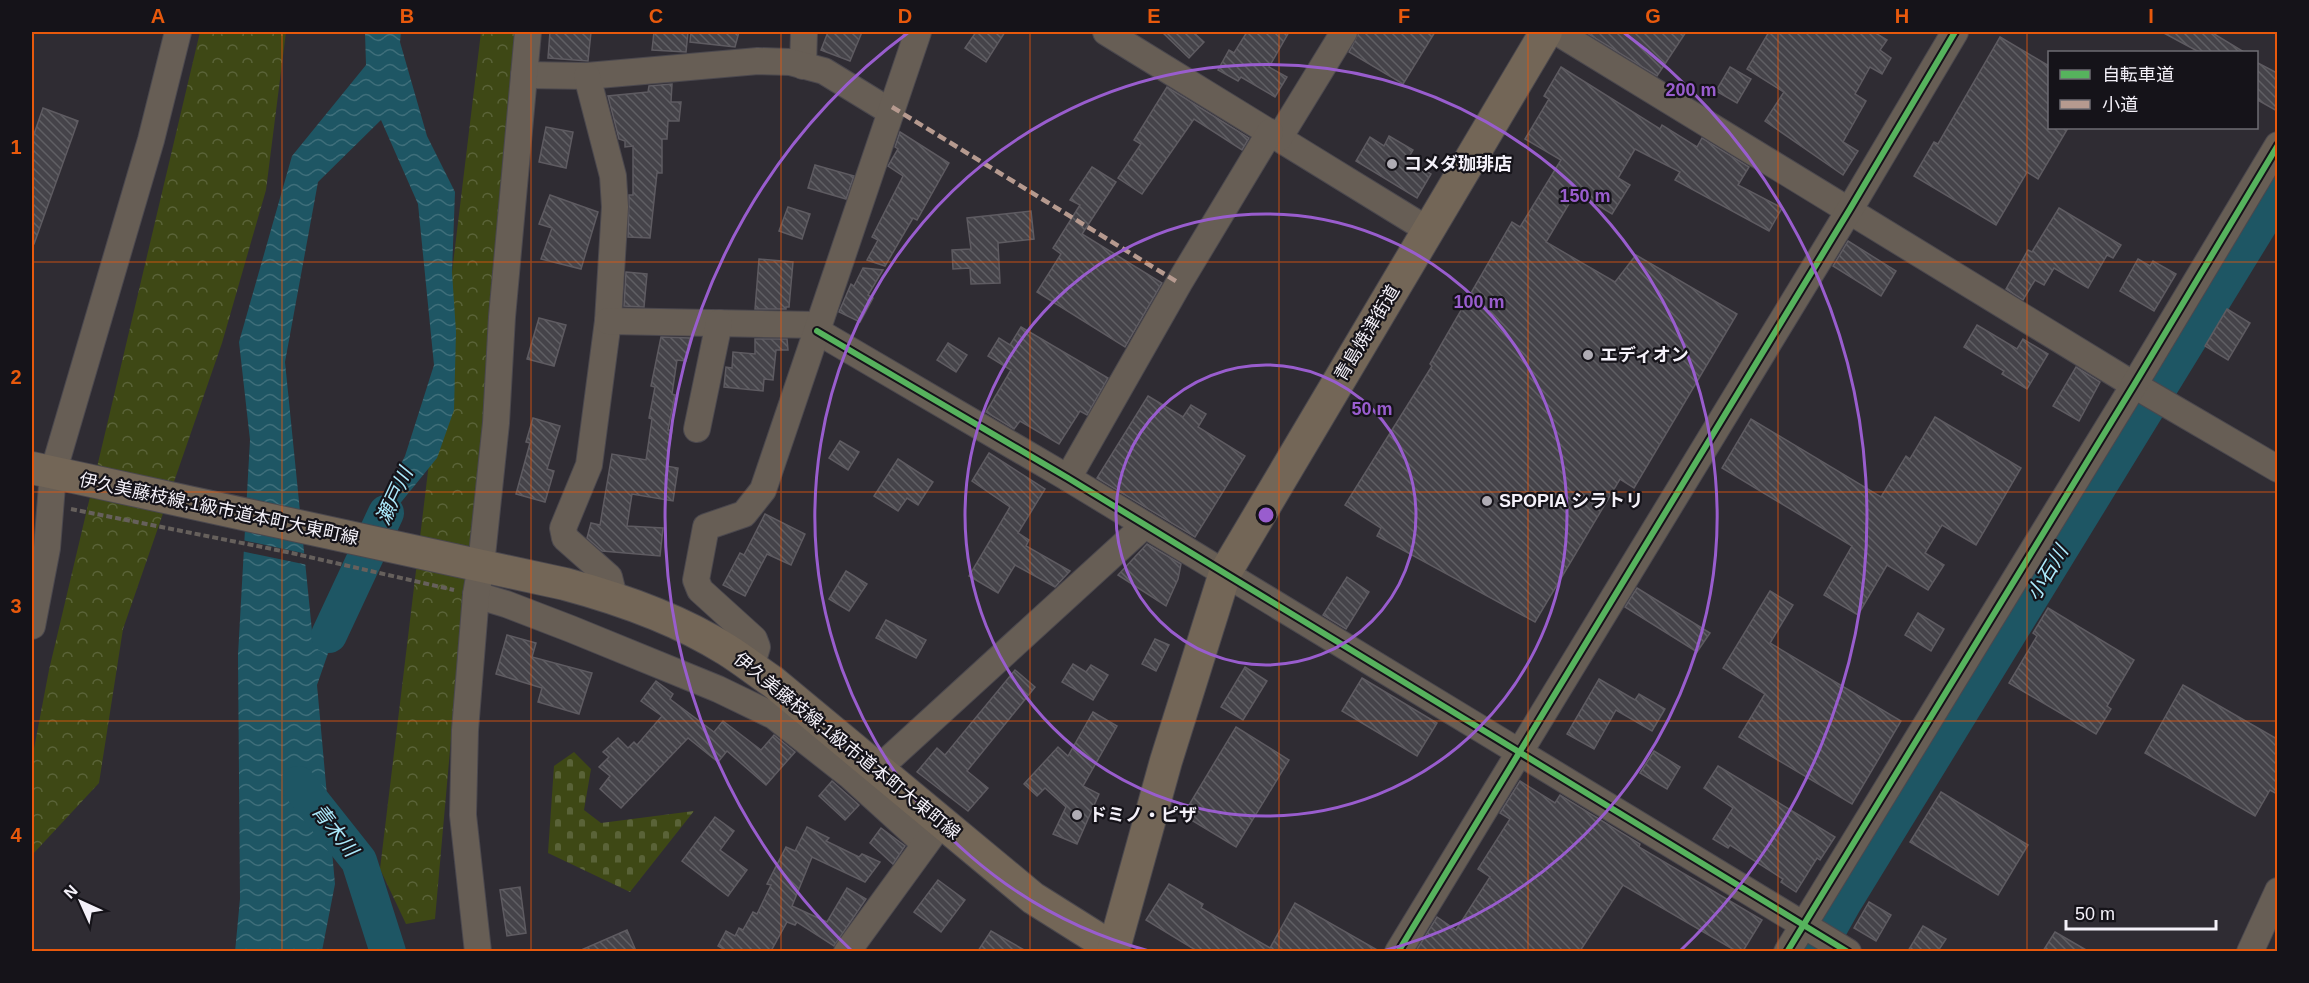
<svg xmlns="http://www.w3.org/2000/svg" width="2309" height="983" font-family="Arial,'Noto Sans JP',sans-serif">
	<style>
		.forest { fill: url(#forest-crowns) }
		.cemetery { fill: url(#cemetery-stones) }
		.water { fill: url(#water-waves) }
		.pier { fill: #2f2c33 }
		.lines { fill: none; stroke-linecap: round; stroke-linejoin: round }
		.river { stroke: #1e5664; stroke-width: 36 }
		.building { fill: url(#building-back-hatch); stroke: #5e5b61; stroke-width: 1.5 }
		.minor-casing { stroke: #4b484e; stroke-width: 28 }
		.major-casing { stroke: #4b484e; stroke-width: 34 }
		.path { stroke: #66605c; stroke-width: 4; stroke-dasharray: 6 3; stroke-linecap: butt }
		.minor { stroke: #675e55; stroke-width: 26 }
		.major { stroke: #736657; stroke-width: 32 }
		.quiet { stroke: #b69a8f; stroke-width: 4.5; stroke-dasharray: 9 4.5; stroke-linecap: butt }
		.cycleway-casing { stroke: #151319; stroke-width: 10 }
		.cycleway { stroke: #56b35d; stroke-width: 6 }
		.grid { fill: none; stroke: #e8590c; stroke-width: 1.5; stroke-opacity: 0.55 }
		.ring { fill: none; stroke: #995dce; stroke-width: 3 }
		.poi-dot { fill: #afacb4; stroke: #151319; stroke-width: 2 }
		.labels { text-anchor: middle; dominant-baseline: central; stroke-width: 4.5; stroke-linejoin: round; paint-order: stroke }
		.poi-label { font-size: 18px; font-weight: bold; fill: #f4f1f9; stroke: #151319; text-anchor: start }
		.street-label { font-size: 18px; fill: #f4f1f9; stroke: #151319 }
		.water-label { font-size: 20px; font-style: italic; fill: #aceafc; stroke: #151319 }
		.centre { fill: #995dce; stroke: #151319; stroke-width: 3 }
		.ring-label { font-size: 18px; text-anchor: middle; font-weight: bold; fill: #995dce; stroke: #151319; stroke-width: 4.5; stroke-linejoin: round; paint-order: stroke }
		.neatline { fill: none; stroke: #e8590c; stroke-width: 2 }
		.grid-label { font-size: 20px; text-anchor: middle; font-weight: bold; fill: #e8590c }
	</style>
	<defs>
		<pattern id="forest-crowns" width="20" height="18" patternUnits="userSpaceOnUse" patternTransform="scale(1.5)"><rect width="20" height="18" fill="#3e4815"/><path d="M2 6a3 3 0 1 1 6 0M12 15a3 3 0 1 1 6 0" fill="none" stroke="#5a6338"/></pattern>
		<pattern id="cemetery-stones" width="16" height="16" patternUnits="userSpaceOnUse" patternTransform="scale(1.5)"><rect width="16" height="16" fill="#3e4815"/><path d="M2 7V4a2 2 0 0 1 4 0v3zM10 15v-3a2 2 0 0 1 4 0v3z" fill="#5a6338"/></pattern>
		<pattern id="water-waves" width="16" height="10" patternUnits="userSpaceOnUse" patternTransform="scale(1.5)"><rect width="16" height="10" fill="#1e5664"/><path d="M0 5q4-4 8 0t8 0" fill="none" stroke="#3f6f7b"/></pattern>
		<pattern id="building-back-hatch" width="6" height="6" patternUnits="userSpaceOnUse" patternTransform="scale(1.5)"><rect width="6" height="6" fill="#454349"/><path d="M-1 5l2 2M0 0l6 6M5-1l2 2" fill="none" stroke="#605f64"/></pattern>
	</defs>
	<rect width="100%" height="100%" fill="#2f2c33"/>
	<g class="forest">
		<polygon points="200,32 286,32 266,190 222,343 123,629 99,783 32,855 32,759 49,670"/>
		<polygon points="481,32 519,32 502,317 458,660 435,919 406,924 380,869"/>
	</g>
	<polygon class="cemetery" points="574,752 591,769 584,810 601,823 694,811 630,892 548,853 554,766"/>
	<polygon class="water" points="365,32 401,32 400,42 427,136 455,192 452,272 456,332 454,410 437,458 376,533 366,533 405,456 434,365 418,204 381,120 318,182 285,362 313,641 336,588 350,590 317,685 335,884 322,951 235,952 240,899 238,655 250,440 239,342 292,156 366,65"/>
	<polygon class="pier" points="242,540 307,554 308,565 241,551"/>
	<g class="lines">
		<g class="river">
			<polyline points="329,635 386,513"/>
			<polyline points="298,784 359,861 388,952"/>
			<polyline points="1816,952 1844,902 2278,194"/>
		</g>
	</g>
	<g class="building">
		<polygon points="550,32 591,32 588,61 548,58"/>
		<polygon points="654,32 688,32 686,52 652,50"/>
		<polygon points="691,32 739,32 735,47 690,42"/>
		<polygon points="828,32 862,32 850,61 821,50"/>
		<polygon points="976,32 1005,32 986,62 965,48"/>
		<polygon points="1162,32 1193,32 1204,42 1189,58"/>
		<polygon points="1247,32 1289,32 1269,67 1287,77 1275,97 1241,77 1238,81 1218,70 1229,50 1234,53"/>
		<polygon points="1359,32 1435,32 1403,84 1349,52"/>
		<polygon points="1585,32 1686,32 1657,76"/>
		<polygon points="1769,32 1874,32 1887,40 1880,50 1891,58 1882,74 1870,67 1855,94 1866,101 1843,142 1858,151 1843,175 1765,121 1784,92 1747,69"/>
		<polygon points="2162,32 2211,32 2244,52 2199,52"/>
		<polygon points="2000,37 2049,66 2049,128 2068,128 2038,179 2027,172 1996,225 1914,176 1934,142 1938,144"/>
		<polygon points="2256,62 2277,73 2277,111 2256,99"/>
		<polygon points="1561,67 1660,129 1662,125 1697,147 1702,138 1749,167 1738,185 1782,208 1769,231 1675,180 1680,172 1635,149 1618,178 1630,185 1612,214 1576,192 1546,242 1615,282 1636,255 1737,314 1634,488 1620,479 1535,622 1377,536 1381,528 1345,505 1432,366 1430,364 1512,222 1520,227 1561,160 1525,139 1549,99 1544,96"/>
		<polygon points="1730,67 1751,79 1737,103 1716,91"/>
		<polygon points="672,84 671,102 681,102 679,121 668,121 667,139 662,139 662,173 657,173 650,238 628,237 629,195 633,195 633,146 625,147 625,141 619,139 608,96 648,92 649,86"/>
		<polygon points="1167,87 1249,138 1242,150 1194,119 1142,194 1118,178 1141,144 1134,140"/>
		<polygon points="43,108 78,121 34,244 32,244 32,140"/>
		<polygon points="546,127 573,132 566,168 539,162"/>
		<polygon points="900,132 949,163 917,220 913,218 885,266 867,260 878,240 872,237 903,176 888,166 898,149 895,147"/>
		<polygon points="1389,136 1413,150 1407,160 1431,174 1417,198 1356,161 1370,137 1384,146"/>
		<polygon points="815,165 854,176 846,199 808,188"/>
		<polygon points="1092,167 1116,182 1082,234 1162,283 1125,347 1037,292 1061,254 1053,248 1080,205 1070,200"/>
		<polygon points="550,195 598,212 581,269 541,259 552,228 539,224"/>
		<polygon points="788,207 810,214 802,239 779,231"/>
		<polygon points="2059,208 2121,245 2113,258 2107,255 2088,288 2054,268 2044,285 2035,280 2023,300 2006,289 2028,250 2032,252"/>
		<polygon points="1031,211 1034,239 998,243 1000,283 971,284 970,268 953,269 952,250 971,249 967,218"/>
		<polygon points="1848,241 1896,271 1881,296 1833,266"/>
		<polygon points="759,259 793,262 789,307 786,307 786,309 755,309"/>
		<polygon points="2138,259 2150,266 2153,261 2176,274 2154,311 2120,291"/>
		<polygon points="863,268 883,270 868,295 873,298 860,322 839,312 851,284 854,286"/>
		<polygon points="626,272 647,274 644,307 624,306"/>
		<polygon points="2227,309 2250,323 2228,360 2205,346"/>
		<polygon points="539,318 566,325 554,366 527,359"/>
		<polygon points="1977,325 2017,349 2023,339 2048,354 2027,389 2002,374 2004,371 1964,347"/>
		<polygon points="1021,327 1108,378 1087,415 1080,411 1059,444 1020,421 1014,429 986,412 1011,370 988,356 999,338 1010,345"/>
		<polygon points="661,337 690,338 686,361 677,360 672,394 675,395 668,430 672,430 666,466 678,468 673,501 632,494 627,526 663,528 660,556 602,551 587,538 591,523 600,525 612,454 646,460 652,419 649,418 655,387 651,386"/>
		<polygon points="755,339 787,339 788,350 776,350 773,380 764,379 763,391 724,387 726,367 732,368 733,352 755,354"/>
		<polygon points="948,343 967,355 956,372 937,360"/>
		<polygon points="2076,367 2100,382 2079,421 2053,406"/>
		<polygon points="1148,396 1183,417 1191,405 1206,414 1198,427 1245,456 1195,537 1097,478"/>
		<polygon points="1935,417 2021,468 1976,545 1942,525 1925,553 1944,565 1928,590 1887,565 1858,615 1824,595 1852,546 1722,468 1751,419 1881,497 1906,456 1910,459"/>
		<polygon points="533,418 560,426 547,469 554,471 545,502 516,494 530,443 526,442"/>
		<polygon points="840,441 859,452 848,470 829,458"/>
		<polygon points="989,453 1045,489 1018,533 1029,540 1026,546 1070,571 1055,587 1015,565 998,593 969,576 1010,507 972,481"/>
		<polygon points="898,459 933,482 918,505 907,498 898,511 874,496"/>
		<polygon points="765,514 805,534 791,565 767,554 745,596 723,585 740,553 744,555"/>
		<polygon points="1147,544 1181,564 1178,579 1166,606 1118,575"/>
		<polygon points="846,571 867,584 849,611 829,599"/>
		<polygon points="1347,577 1369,592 1346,629 1323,615"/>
		<polygon points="1637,588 1710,633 1697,652 1625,607"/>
		<polygon points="1770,591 1793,605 1770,643 1901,721 1852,804 1739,737 1765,694 1723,668"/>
		<polygon points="2048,608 2134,660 2107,706 2111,709 2096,734 2009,683 2037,636 2033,633"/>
		<polygon points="1918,613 1944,629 1931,651 1905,635"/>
		<polygon points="886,620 926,640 916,658 876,638"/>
		<polygon points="507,635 536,643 532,657 592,673 579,714 538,702 542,688 496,674"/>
		<polygon points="1155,639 1169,645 1156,671 1142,664"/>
		<polygon points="1073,664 1086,672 1091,665 1108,675 1093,700 1062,682"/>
		<polygon points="1245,667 1267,681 1243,720 1221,707"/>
		<polygon points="1015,670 1035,687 967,771 988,788 968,811 917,772 937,748 945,755"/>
		<polygon points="1362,678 1437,723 1417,756 1342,711"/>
		<polygon points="1599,679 1635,700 1639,694 1665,709 1652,731 1616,710 1594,749 1567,734"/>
		<polygon points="656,681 673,694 670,699 714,732 723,721 761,750 774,735 795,752 766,785 727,751 718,762 688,738 621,808 600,789 610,776 599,767 609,757 603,752 618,738 628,748 634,742 637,745 662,716 641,701"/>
		<polygon points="2183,685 2277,739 2277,794 2270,790 2255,816 2145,753"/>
		<polygon points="1093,712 1117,726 1083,786 1099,794 1077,844 1053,834 1066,807 1045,788 1037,796 1024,784 1058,747 1068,756"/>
		<polygon points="1236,727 1289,760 1236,847 1183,815"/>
		<polygon points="1654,751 1680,767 1667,789 1640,773"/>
		<polygon points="1718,766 1835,837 1820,860 1817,858 1796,892 1781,882 1783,879 1730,845 1728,848 1713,839 1733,808 1704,788"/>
		<polygon points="832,781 859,805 845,820 819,796"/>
		<polygon points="1520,781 1555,803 1560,795 1640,844 1639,847 1762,920 1743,951 1736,951 1623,885 1580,951 1416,951 1437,917 1456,930 1490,877 1478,869 1510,819 1500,813"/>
		<polygon points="1941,792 2028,845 1998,895 1910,842"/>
		<polygon points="715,817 734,831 720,850 747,870 728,896 682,861"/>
		<polygon points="807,827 829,838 826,841 859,857 862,854 880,862 865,882 812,857 792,906 827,922 847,888 866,899 834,946 797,922 795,925 787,922 771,951 727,951 718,946 726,931 735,936 739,928 743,930 753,912 757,914 771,885 767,884 786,847 795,851"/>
		<polygon points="881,828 905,846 893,864 870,843"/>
		<polygon points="938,880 965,900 941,932 914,912"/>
		<polygon points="1169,884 1203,904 1201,908 1270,948 1295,903 1379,951 1197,951 1146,920"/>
		<polygon points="520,887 526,933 507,936 500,890"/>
		<polygon points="1869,902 1891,915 1876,941 1854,928"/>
		<polygon points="1923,926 1946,939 1938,951 1908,951"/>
		<polygon points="627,930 636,951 579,951"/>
		<polygon points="991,931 1026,951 978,951"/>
		<polygon points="2055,932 2088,951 2043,951"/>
	</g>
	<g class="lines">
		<g class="minor-casing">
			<g id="minor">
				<polyline points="1106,32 1428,230"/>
				<polyline points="1557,32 2134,385 2278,469"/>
				<polyline points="803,66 804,32"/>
				<polyline points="524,75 587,76 758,61 790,62 824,71 891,112"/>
				<polyline points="587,76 613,176 615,207 608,321 589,465 563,528 565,538 609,577 614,597"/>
				<polyline points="1279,138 1344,32"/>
				<polyline points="608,321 819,325"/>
				<polyline points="817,331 1068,478 1848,952"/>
				<polyline points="697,429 719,323"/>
				<polyline points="1068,478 1179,283 1270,132"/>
				<polyline points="476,595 506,604 571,629 718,689 774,716 849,775 925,844"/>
				<polyline points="32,626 47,548 53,473 151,140 178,32"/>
				<polyline points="751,667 757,647 754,639 700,590 696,580 706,527 744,514 763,490 918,32"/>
				<polyline points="878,769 1145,525"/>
				<polyline points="478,952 463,815 465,730 476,595 481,565 496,423 502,317 528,32"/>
				<polyline points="847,952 935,831"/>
				<polyline points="1398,952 1850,209 1955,32"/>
				<polyline points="1787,952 2134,385 2278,145"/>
				<polyline points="2250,952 2278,891"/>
			</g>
		</g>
		<g class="major-casing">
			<g id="major">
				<path d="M32,468L565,584C621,599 678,619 727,650C743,660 758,672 773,682L1033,898L1114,949"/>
				<polyline points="1113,952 1166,761 1225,573 1546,32"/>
			</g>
		</g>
		<polyline class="path" points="71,509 287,552 454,590"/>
		<use href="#minor" class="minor"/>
		<use href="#major" class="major"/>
		<polyline class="quiet" points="892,107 1179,283"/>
		<g class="cycleway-casing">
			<g id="cycleway">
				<polyline points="817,331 1068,478 1848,952"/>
				<polyline points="1398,952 1850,209 1955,32"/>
				<polyline points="1787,952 2134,385 2278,145"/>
			</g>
		</g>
		<use href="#cycleway" class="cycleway"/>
	</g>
	<path class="grid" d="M282,32V952M531,32V952M781,32V952M1030,32V952M1279,32V952M1528,32V952M1778,32V952M2027,32V952M32,262H2278M32,492H2278M32,721H2278"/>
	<g class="ring">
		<circle cx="1266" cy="515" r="150"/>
		<circle cx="1266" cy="515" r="301"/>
		<path d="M1149 951A451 451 0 1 1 1383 951"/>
		<path d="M852 951A601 601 0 0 1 909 32M1623 32A601 601 0 0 1 1680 951"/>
	</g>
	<g class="poi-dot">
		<circle cx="1392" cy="164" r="6"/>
		<circle cx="1588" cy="355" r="6"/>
		<circle cx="1487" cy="501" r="6"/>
		<circle cx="1077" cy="815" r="6"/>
	</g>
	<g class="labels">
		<g class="poi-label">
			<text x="1404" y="164">コメダ珈琲店</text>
			<text x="1600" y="355">エディオン</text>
			<text x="1499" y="501">SPOPIA シラトリ</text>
			<text x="1089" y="815">ドミノ・ピザ</text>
		</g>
		<g class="street-label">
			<text transform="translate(1367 333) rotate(-59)">青島焼津街道</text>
			<text transform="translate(219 509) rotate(12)">伊久美藤枝線;1級市道本町大東町線</text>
			<text transform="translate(847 746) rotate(39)">伊久美藤枝線;1級市道本町大東町線</text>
		</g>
		<g class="water-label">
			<text transform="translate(394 496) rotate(-65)">瀬戸川</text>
			<text transform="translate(2047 573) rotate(-59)">小石川</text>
			<text transform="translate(335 830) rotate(52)">青木川</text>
		</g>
	</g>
	<circle cx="1266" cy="515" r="9" class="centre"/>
	<g class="ring-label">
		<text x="1691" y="96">200 m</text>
		<text x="1585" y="202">150 m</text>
		<text x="1479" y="308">100 m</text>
		<text x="1372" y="415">50 m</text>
	</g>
	<rect width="2309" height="983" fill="none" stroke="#151319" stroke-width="66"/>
	<rect x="2048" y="51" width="210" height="78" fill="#151319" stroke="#6e6c73" stroke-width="1.5"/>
	<rect x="2060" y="70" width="30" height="9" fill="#56b35d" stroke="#6e6c73" stroke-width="1.5"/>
	<text x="2102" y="81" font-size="18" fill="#f4f1f9">自転車道</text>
	<rect x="2060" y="100" width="30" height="9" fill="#b69a8f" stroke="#6e6c73" stroke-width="1.5"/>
	<text x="2102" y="111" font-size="18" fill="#f4f1f9">小道</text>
	<g transform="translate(81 902) rotate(315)" stroke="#151319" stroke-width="4.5" paint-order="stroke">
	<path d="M0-4.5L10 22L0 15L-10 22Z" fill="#f4f1f9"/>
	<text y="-9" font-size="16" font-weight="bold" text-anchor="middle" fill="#f4f1f9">N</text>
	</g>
	<path d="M2066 920v9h150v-9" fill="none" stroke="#f4f1f9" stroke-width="3"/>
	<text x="2075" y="920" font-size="18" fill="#f4f1f9" stroke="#151319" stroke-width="4.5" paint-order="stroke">50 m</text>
	<rect x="33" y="33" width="2243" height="917" class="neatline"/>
	<g class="grid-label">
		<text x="158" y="23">A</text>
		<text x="407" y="23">B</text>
		<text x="656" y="23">C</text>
		<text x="905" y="23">D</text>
		<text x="1154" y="23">E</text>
		<text x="1404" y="23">F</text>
		<text x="1653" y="23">G</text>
		<text x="1902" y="23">H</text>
		<text x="2151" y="23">I</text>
		<text x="16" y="154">1</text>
		<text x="16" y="384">2</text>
		<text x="16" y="613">3</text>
		<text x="16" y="842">4</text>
	</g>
</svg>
